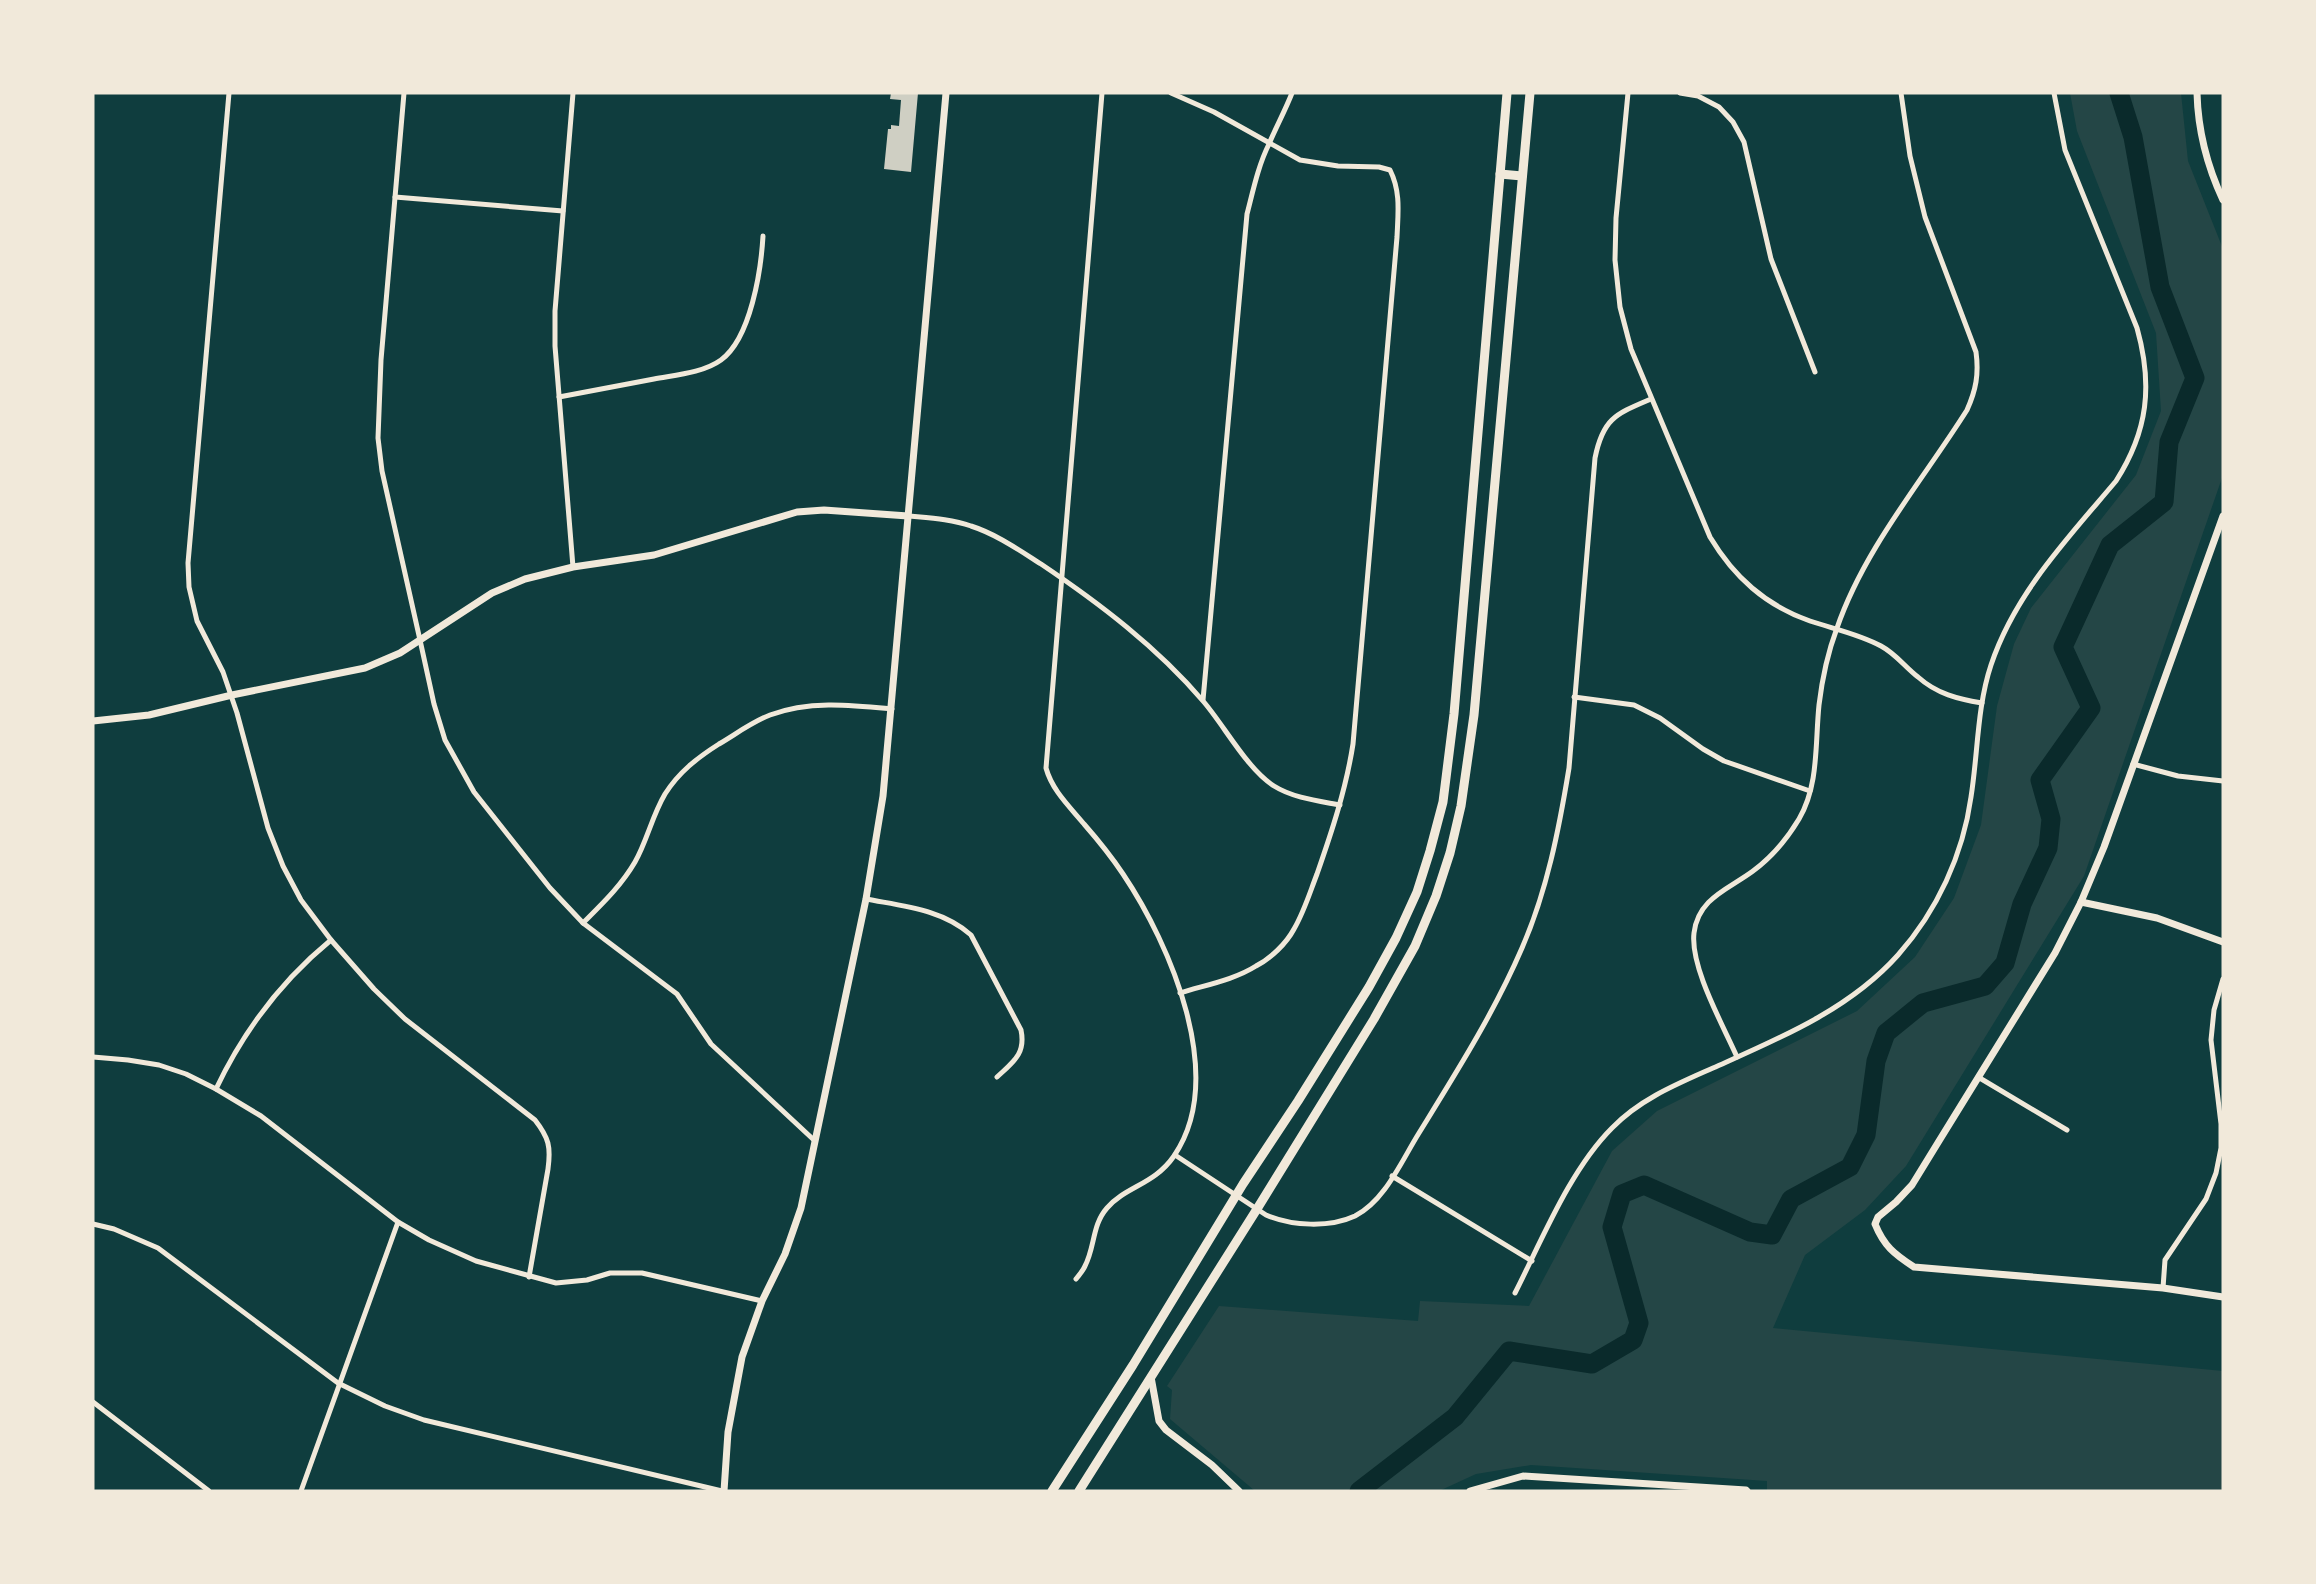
<svg xmlns="http://www.w3.org/2000/svg" width="2316" height="1584" font-family="'Public Sans',sans-serif">
	<style>
		.green { fill: #244646 }
		.lines { fill: none; stroke-linecap: round; stroke-linejoin: round }
		.river { stroke: #0a2a2b; stroke-width: 19 }
		.building { fill: #cfcfc3 }
		.minor { stroke: #f1e9da; stroke-width: 5 }
		.tertiary { stroke: #f1e9da; stroke-width: 7 }
		.primary { stroke: #f1e9da; stroke-width: 9 }
	</style>
	<rect width="100%" height="100%" fill="#0f3d3e"/>
	<polygon class="green" points="2070,93 2181,93 2188,161 2223,249 2223,475 2084,876 1906,1166 1865,1210 1805,1255 1773,1328 2223,1371 2223,1491 1767,1491 1767,1481 1531,1465 1476,1474 1439,1491 1255,1491 1170,1419 1172,1390 1167,1386 1219,1306 1418,1321 1420,1301 1529,1306 1612,1151 1657,1111 1857,1011 1915,957 1954,898 1981,825 1997,706 2014,644 2031,608 2136,475 2161,411 2156,333 2077,131"/>
	<g class="lines">
		<polyline class="river" points="1359,1491 1455,1417 1509,1351 1592,1364 1633,1340 1639,1323 1612,1227 1622,1194 1644,1185 1750,1232 1772,1235 1791,1199 1850,1167 1866,1135 1876,1061 1886,1033 1923,1003 1985,986 2005,963 2022,904 2048,848 2051,819 2040,780 2091,708 2063,647 2110,545 2164,502 2169,442 2195,378 2160,287 2133,137 2119,93"/>
	</g>
	<polygon class="building" points="891,93 918,93 911,172 884,169 888,129 891,129 891,125 899,126 901,100 890,99"/>
	<g class="lines">
		<g class="minor">
			<path d="M229,93L188,563L189,587L197,621L223,672L237,713L268,828L283,866L301,900L331,940L374,989L405,1019L535,1120C549,1138 551,1147 548,1169L529,1277"/>
			<polyline points="404,93 381,360 378,438 382,471 420,640 434,704 445,740 474,792 550,888 583,923 677,994 711,1044 815,1141"/>
			<path d="M1171,93L1214,112L1300,160L1338,166L1379,167L1390,170C1401,192 1398,213 1397,237L1353,744C1346,789 1332,831 1317,874C1310,892 1304,912 1294,929C1286,944 1271,958 1256,966C1234,980 1205,985 1180,993"/>
			<path d="M1628,93L1616,218L1615,260L1620,307L1631,349L1710,537C1734,577 1765,605 1810,621C1834,629 1859,634 1881,646C1896,654 1905,667 1918,677C1937,694 1958,699 1982,703"/>
			<polyline points="1680,93 1698,96 1719,107 1733,122 1744,142 1771,259 1815,372"/>
			<polyline points="395,197 563,211"/>
			<path d="M559,397C591,391 622,385 654,379C675,375 703,373 721,360C751,338 761,270 763,236"/>
			<path d="M908,516C929,518 951,519 971,526C996,534 1019,550 1041,564C1099,603 1157,647 1203,701C1224,725 1247,769 1274,786C1293,798 1319,801 1340,805"/>
			<polyline points="573,567 555,346 555,311 573,93"/>
			<polyline points="1574,697 1634,705 1660,718 1703,749 1724,761 1810,791"/>
			<path d="M1203,700L1247,214C1253,191 1258,166 1269,144C1276,127 1285,111 1292,93"/>
			<polyline points="2133,764 2178,776 2223,781"/>
			<path d="M866,899C902,906 942,909 971,935L1021,1030C1026,1054 1013,1062 997,1077"/>
			<path d="M583,923C602,904 621,886 635,862C647,841 652,816 665,794C679,772 697,758 719,744C736,734 752,722 770,715C809,700 852,705 892,709"/>
			<polyline points="93,1057 128,1060 159,1065 186,1074 216,1089 261,1116 398,1222 429,1240 476,1261 556,1283 587,1280 610,1273 642,1273 762,1301"/>
			<path d="M1737,1057C1723,1025 1690,967 1694,933C1698,898 1729,889 1753,871C1772,857 1787,839 1799,819C1819,785 1815,744 1819,705C1822,680 1828,652 1837,628C1864,549 1923,480 1967,410C1976,390 1979,374 1976,352L1925,217L1910,156L1901,93"/>
			<polyline points="1978,1077 2067,1130"/>
			<path d="M216,1089C244,1030 281,981 331,940"/>
			<path d="M1175,1155L1266,1215C1292,1226 1329,1228 1355,1216C1385,1201 1402,1160 1419,1133C1456,1073 1494,1013 1522,948C1547,891 1559,829 1569,768L1595,458C1603,418 1616,414 1651,399"/>
			<polyline points="1392,1176 1532,1261"/>
			<polyline points="93,1224 114,1229 158,1248 338,1383 385,1406 424,1420 722,1491"/>
			<path d="M1076,1279C1079,1275 1083,1271 1085,1266C1095,1247 1092,1225 1107,1208C1126,1186 1154,1185 1174,1156C1228,1077 1170,944 1123,874C1111,856 1098,840 1084,824C1069,806 1052,790 1046,768L1102,93"/>
			<polyline points="2163,1288 2165,1260 2206,1199 2216,1173 2221,1148 2221,1124 2211,1040 2214,1010 2223,979"/>
			<path d="M1515,1293C1542,1240 1570,1170 1612,1128C1640,1099 1677,1084 1713,1068C1778,1039 1849,1010 1898,955C1937,911 1963,855 1971,797C1978,753 1977,707 1991,665C2015,593 2068,538 2116,481C2148,431 2153,385 2137,328L2065,150L2054,93"/>
			<polyline points="93,1402 209,1491"/>
			<polyline points="301,1491 398,1222"/>
		</g>
		<g class="tertiary">
			<path d="M2197,93C2198,130 2207,166 2223,200"/>
			<path d="M2223,516L2104,847L2081,902L2055,953L1939,1141L1912,1185L1896,1202L1878,1217L1875,1224C1884,1246 1894,1254 1914,1267L2163,1288L2223,1297"/>
			<polyline points="93,721 149,715 232,695 365,668 400,653 492,593 525,579 573,567 654,555 797,512 824,510 908,516"/>
			<polyline points="2081,902 2157,918 2223,942"/>
			<polyline points="1151,1377 1159,1421 1166,1430 1212,1465 1239,1491"/>
			<polyline points="724,1491 728,1432 742,1357 762,1301 785,1254 801,1208 866,899 883,796 946,93"/>
			<polyline points="1470,1491 1523,1476 1746,1490 1747,1491"/>
		</g>
		<g class="primary">
			<polyline points="1500,174 1522,176"/>
			<polyline points="1052,1491 1133,1365 1243,1184 1298,1101 1369,987 1396,938 1417,892 1430,851 1443,802 1454,714 1507,93"/>
			<polyline points="1079,1491 1257,1209 1374,1019 1415,946 1436,896 1450,853 1461,806 1474,715 1530,93"/>
		</g>
	</g>
	<rect width="2316" height="1584" fill="none" stroke="#f1e9da" stroke-width="189"/>
</svg>
